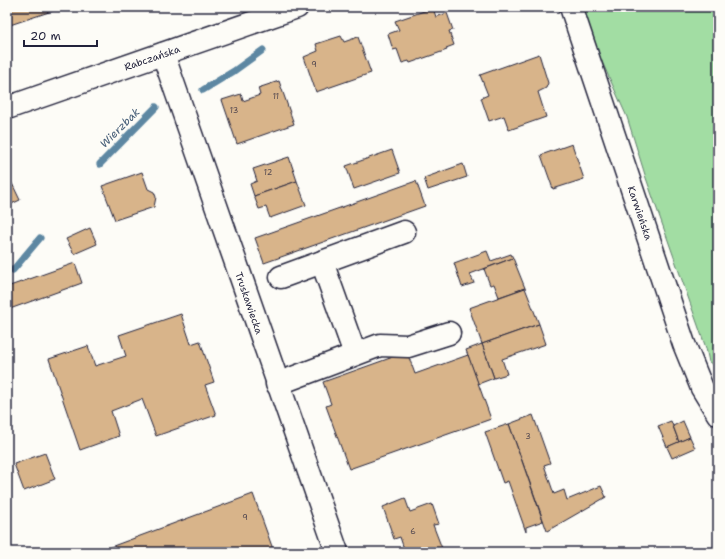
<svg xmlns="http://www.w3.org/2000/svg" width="725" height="559" font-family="'Shantell Sans',sans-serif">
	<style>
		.green { fill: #a2dda3; stroke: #62806f }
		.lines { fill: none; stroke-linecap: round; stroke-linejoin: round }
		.stream { stroke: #5d87a2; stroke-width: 7 }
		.building { fill: #d8b48a; stroke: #22223b }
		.minor-casing { stroke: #22223b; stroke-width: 25 }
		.minor { stroke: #fdfcf7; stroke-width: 22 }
		.labels { text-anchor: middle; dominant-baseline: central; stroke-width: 3.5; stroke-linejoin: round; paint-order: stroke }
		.number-label { font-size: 8px; fill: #50464f }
		.street-label { font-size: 10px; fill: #22223b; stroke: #fdfcf7 }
		.water-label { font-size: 11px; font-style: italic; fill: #455d77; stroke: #fdfcf7 }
	</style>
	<rect width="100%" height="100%" fill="#fdfcf7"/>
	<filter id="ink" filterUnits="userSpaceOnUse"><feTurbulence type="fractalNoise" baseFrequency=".025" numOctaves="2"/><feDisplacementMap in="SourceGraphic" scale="8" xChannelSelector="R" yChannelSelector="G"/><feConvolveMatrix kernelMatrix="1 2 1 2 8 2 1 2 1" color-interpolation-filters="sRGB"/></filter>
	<g filter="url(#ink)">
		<polygon class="green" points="582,7 718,7 718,368 709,362 706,348 646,178 627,117 599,55"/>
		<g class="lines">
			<g class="stream">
				<polyline points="203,90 234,71 263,50"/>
				<polyline points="100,164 156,107"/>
				<polyline points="13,270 40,238"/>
			</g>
		</g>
		<g class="building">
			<polygon points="7,7 64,7 7,26"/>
			<polygon points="433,8 436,17 447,13 453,30 449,31 454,45 446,48 447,50 410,63 409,61 402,63 397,49 393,50 388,34 399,30 395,21"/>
			<polygon points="341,36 344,42 358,37 371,73 316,92 304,57 318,51 316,44"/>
			<polygon points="539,54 548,83 546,88 538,92 546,117 509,130 504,116 489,121 481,98 488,95 480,75"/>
			<polygon points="279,81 294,124 237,144 222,100 241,94 243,101 260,95 258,88"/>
			<polygon points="572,144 584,179 553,189 541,155"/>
			<polygon points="392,150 400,173 354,189 346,166"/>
			<polygon points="289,157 297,181 254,196 250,184 257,181 253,169"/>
			<polygon points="463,164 467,177 428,190 424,178"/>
			<polygon points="142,172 148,189 154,192 156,197 154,207 115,220 102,186"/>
			<polygon points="7,173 20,200 7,206"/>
			<polygon points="297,181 306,205 270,218 266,207 259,209 254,196"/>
			<polygon points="416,181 425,206 264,263 255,238"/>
			<polygon points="90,228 97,244 74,254 66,239"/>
			<polygon points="487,251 491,261 511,254 513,258 470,274 474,283 462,287 454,263"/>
			<polygon points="513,258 525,288 499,297 494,284 490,285 484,269"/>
			<polygon points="75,263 82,283 7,310 7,287"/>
			<polygon points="525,288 539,324 482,344 469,308"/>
			<polygon points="181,314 191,344 200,341 214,382 205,385 216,415 156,436 142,399 111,411 119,436 80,450 49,359 88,346 95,366 126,356 119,335"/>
			<polygon points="539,324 546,344 502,359 507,374 494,378 482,344"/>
			<polygon points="482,344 494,378 478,384 466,350"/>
			<polygon points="407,352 415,374 468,355 491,419 349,469 326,406 331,404 323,382"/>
			<polygon points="533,415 550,463 544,465 554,494 564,490 567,500 601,486 606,497 547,531 509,424"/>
			<polygon points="671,421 679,442 667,447 658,426"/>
			<polygon points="683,421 690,437 679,442 673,426"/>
			<polygon points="509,424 543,521 526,527 526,532 508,481 503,483 485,432"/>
			<polygon points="690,437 695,448 672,458 667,447"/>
			<polygon points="45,453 55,479 24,491 14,464"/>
			<polygon points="253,494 274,552 97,552"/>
			<polygon points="405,498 410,512 432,504 439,524 433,525 443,551 405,552 400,537 394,539 383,507"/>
		</g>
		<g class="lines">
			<g class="minor-casing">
				<g id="minor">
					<polyline points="571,7 684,344 702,388 718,414"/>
					<polyline points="163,54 337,552"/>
					<polyline points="7,108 297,7"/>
					<polyline points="322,262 355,354"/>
					<polyline points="281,277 404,232"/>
					<polyline points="277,384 380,345 408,346 449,333"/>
				</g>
			</g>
			<use href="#minor" class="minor"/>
		</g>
	</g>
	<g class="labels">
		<g class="number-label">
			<text x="314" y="64">9</text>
			<text x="276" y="96">11</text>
			<text x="234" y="110">13</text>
			<text x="268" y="172">12</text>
			<text x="528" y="436">3</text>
			<text x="245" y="517">9</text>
			<text x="413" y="531">6</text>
		</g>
		<g class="street-label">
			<text transform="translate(152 58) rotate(-19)">Rabczańska</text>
			<text transform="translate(640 213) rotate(71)">Karwieńska</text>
			<text transform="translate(249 303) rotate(71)">Truskawiecka</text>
		</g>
		<g class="water-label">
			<text transform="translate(120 128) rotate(-45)">Wierzbak</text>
		</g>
	</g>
	<rect width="725" height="559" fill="none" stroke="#fdfcf7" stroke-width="24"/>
	<rect x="12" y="12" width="701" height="535" fill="none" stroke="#22223b" stroke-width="1.5" filter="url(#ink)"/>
	<path d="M24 40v6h73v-6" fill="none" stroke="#22223b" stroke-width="2"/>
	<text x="30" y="40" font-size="12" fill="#22223b" stroke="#fdfcf7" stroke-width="3" paint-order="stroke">20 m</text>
</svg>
